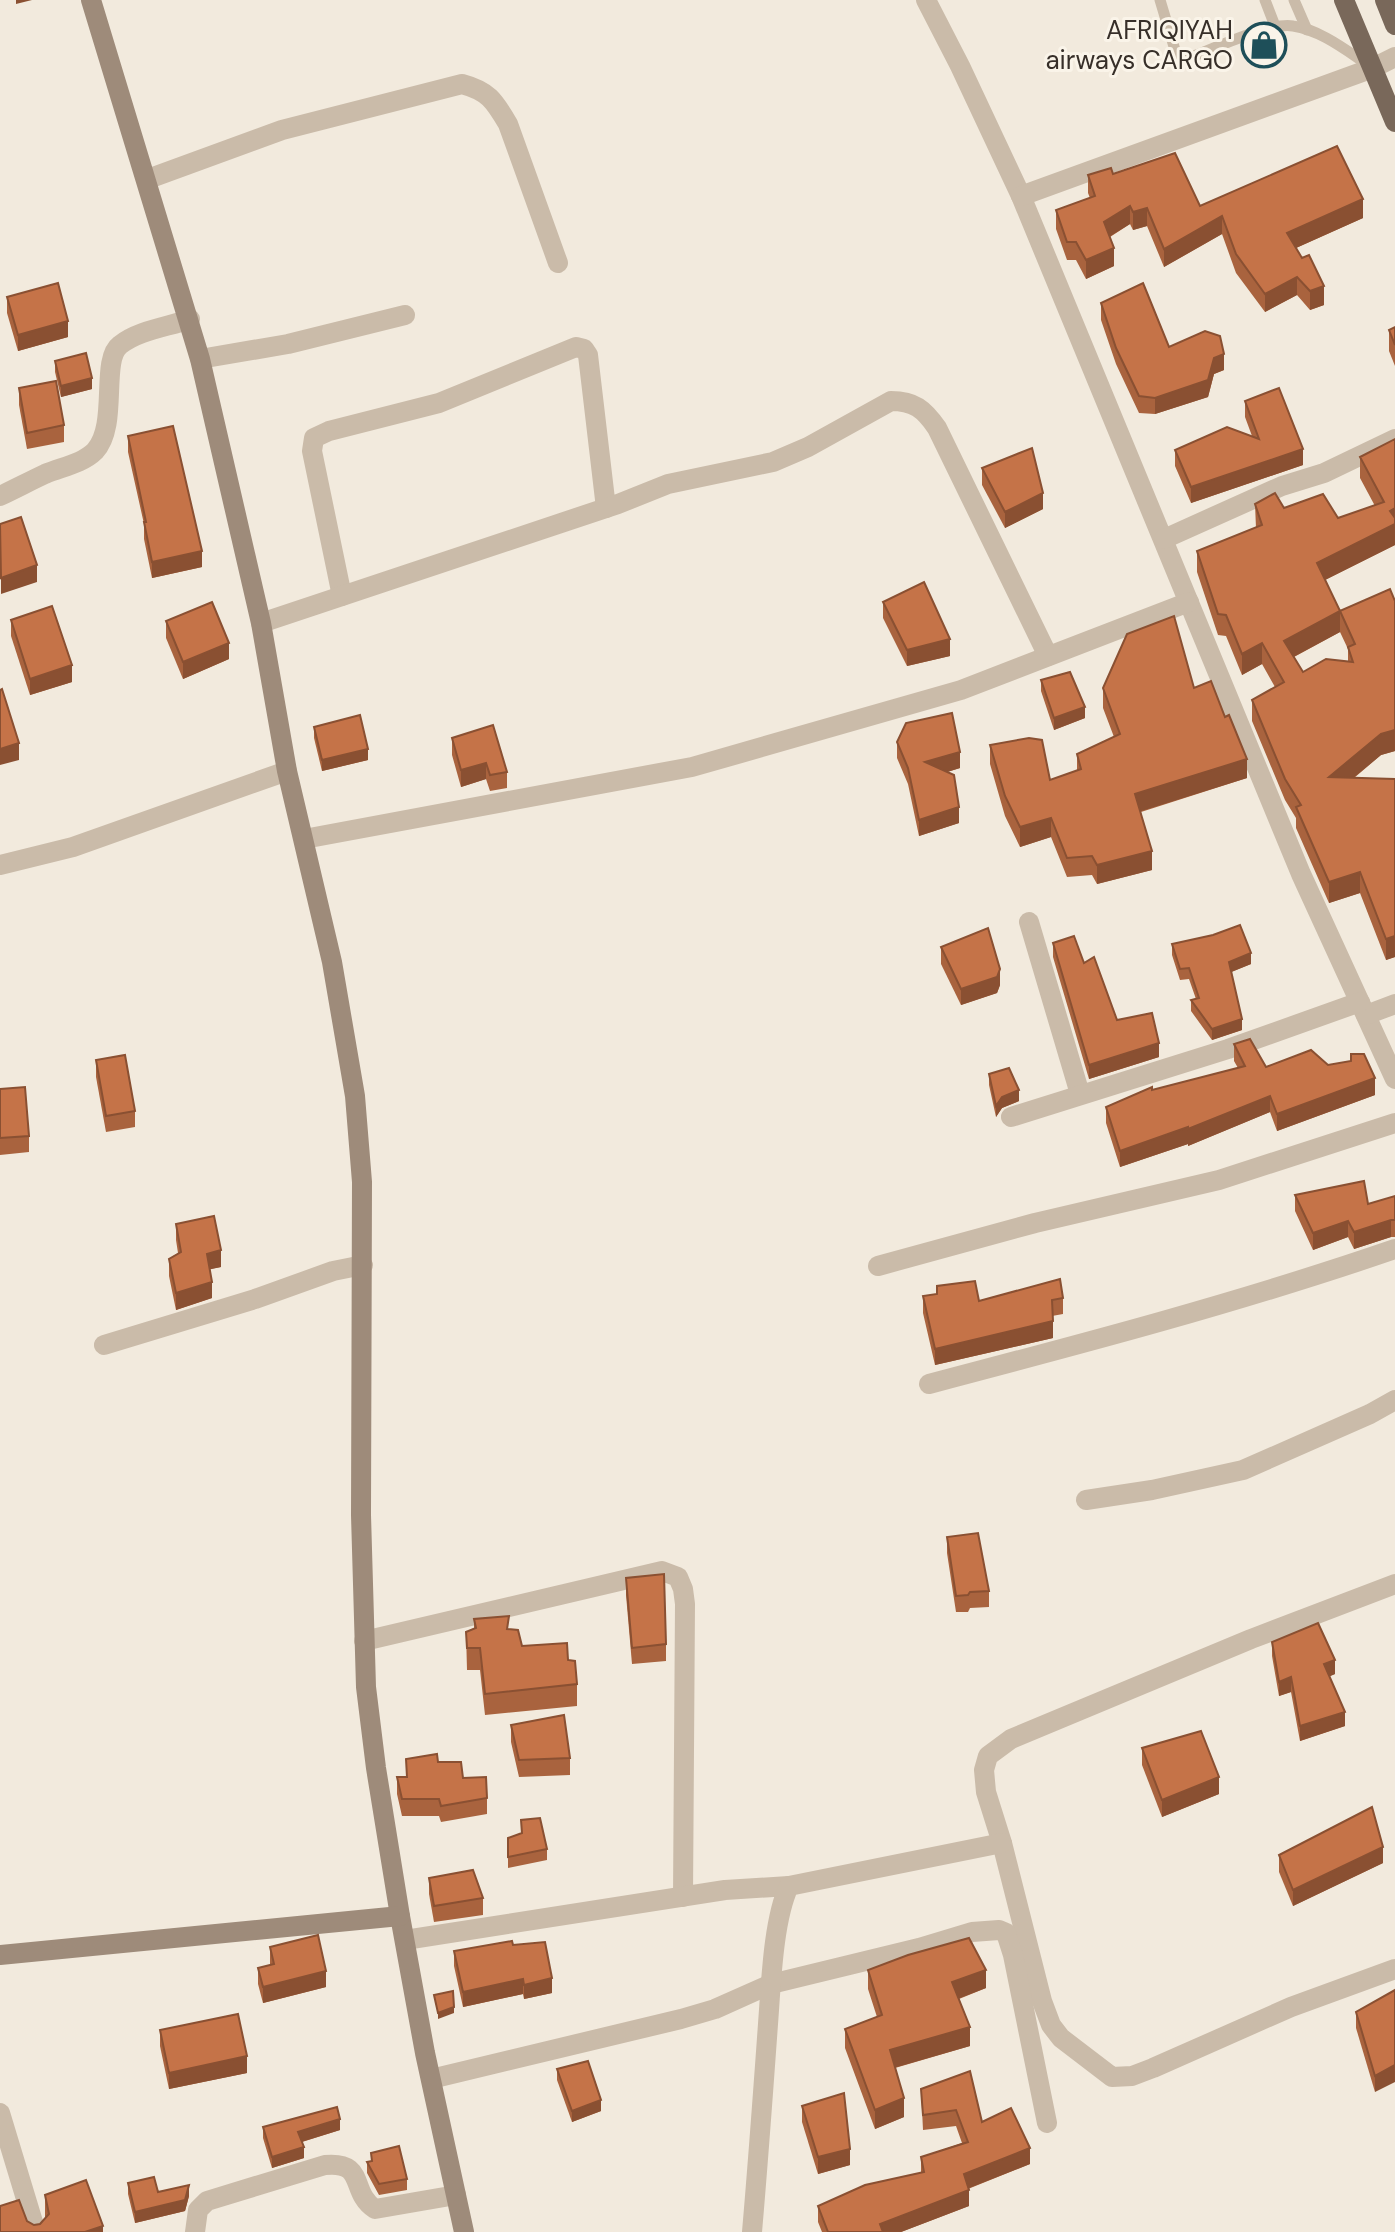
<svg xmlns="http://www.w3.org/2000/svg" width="1395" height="2232" font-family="'DM Sans',sans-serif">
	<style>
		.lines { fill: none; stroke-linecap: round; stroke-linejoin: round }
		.lane { stroke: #cabba9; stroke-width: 11 }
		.street { stroke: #cabba9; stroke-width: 20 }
		.secondary { stroke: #9e8b7a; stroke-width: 20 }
		.primary { stroke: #79685a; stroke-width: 20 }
		.wall { fill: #a9633e; fill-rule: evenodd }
		.shaded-wall { fill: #8a5032 }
		.building { fill: #c57348; stroke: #8a5032; stroke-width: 2; fill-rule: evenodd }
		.labels { text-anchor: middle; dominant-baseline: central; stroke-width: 6; stroke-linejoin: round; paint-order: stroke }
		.poi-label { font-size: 26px; fill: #372f29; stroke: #faf4e9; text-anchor: end }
	</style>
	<rect width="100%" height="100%" fill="#f2eadd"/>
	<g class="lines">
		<g class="lane">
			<path d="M1160,0L1175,50L1182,57H1191C1216,48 1269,22 1293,26C1321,30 1347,51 1370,66"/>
			<polyline points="1265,0 1275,26"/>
			<polyline points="1294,0 1307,30"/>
		</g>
		<g class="street">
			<polyline points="926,0 960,66 1021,196 1301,874 1395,1079"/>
			<path d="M148,179L282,130L462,84C488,91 494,100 508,124L558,263"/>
			<polyline points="1021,196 1373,68 1395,57"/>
			<polyline points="200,359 288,344 405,315"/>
			<path d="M0,496C15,489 30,481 45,474C61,467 82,464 95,451C119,425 100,360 120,345C139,330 168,327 190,319"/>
			<polyline points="1164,539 1282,486 1324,473 1395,439"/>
			<polyline points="342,596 312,451 314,438 329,431 439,403 576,347 584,349 588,355 606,508"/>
			<path d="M261,623L618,504L668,484L773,462L808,447L891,401C914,401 924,409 937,428L1048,656"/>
			<polyline points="304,839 692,767 961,690 1189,602"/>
			<polyline points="0,865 73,847 287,771"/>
			<polyline points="1029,922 1080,1094"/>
			<polyline points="1366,1015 1395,1004"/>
			<polyline points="1011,1117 1228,1049 1360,1002"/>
			<polyline points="878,1266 1035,1223 1219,1180 1395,1123"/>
			<polyline points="104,1345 255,1299 333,1271 363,1265"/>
			<path d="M929,1384C1085,1343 1241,1302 1395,1249"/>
			<polyline points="1086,1500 1152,1490 1243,1470 1370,1414 1395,1400"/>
			<polyline points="1395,1584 1251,1639 1011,1739 988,1756 984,1770 986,1792 1002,1843 1042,2001 1051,2025 1061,2038 1112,2077 1132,2076 1153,2068 1291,2007 1395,1969"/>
			<polyline points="364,1641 662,1571 678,1577 683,1589 685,1604 683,1897"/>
			<polyline points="405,1940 725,1890 789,1886"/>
			<polyline points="431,2079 681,2019 715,2009 771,1984 919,1948 972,1932 999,1930 1006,1933 1013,1955 1047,2123"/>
			<polyline points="0,2113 36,2232"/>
			<path d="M195,2232L198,2210L207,2201L325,2165C367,2161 349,2192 375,2209L456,2195"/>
			<path d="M752,2232C758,2163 763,2094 768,2024C771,1985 773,1920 789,1886L1002,1843"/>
		</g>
		<g class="secondary">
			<polyline points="91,0 200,359 261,623 287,771 332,962 355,1096 362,1182 361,1515 366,1687 376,1768 400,1916 425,2053 464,2232"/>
			<polyline points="0,1955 400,1916"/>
		</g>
		<g class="primary">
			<polyline points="1344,0 1395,122"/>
			<polyline points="1385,0 1395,25"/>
		</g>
	</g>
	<g class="wall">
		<polygon points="1113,174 1200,206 1363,218 1296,248 1324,305 1310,310 1297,295 1265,312 1236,273 1222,234 1164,267 1147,226 1133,230 1130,224 1110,237 1114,266 1086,279 1076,260 1067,260 1056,229 1056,210 1090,198 1088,193 1088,175"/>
		<polygon points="7,297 68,337 18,351 7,313"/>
		<polygon points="1101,303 1169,347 1224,370 1214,374 1208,397 1155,414 1139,413 1116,364 1101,320"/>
		<polygon points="1395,327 1395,366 1389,351 1389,330"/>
		<polygon points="55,361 92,389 61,397 55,372"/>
		<polygon points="19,388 64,425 64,442 27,449 19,405"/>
		<polygon points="1245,401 1303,465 1191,503 1175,466 1175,450 1252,436 1245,417"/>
		<polygon points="128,436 202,567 152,578 144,539 144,524 128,452"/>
		<path d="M1395,439V545L1325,580L1340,611L1395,601V751L1381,755L1354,778L1395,779V957L1386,960L1360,893L1329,903L1296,828V818L1285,800L1252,721V700L1275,687L1262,664L1242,675L1226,636L1218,635L1197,572V551L1256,528L1255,504L1338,518L1375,506L1360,478V457ZM1340,632L1348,649V662L1303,672L1294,657Z"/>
		<polygon points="982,468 1043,509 1005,528 982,485"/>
		<polygon points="883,602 950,656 907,666 883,618"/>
		<polygon points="11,620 72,682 30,695 11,636"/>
		<polygon points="166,621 229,659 183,679 166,638"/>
		<polygon points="1041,680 1085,718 1054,730 1041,691"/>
		<polygon points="1103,688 1194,688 1247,778 1141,812 1152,870 1097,884 1092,875 1067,877 1051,837 1020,847 1005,816 990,764 990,745 1050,780 1077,771 1077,754 1114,737 1103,708"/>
		<polygon points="314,727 368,760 322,771 314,738"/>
		<polygon points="452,738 507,772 507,788 490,791 486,779 461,787 452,755"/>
		<polygon points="897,742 960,768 947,772 959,823 919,836 908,784 897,758"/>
		<polygon points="1053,943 1084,963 1117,1020 1159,1057 1089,1079 1053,957"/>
		<polygon points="1172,944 1251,964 1231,972 1242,1030 1212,1040 1191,1011 1191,1000 1196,999 1189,979 1180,980 1172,955"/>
		<polygon points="941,947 1000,985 997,993 961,1005 941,964"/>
		<polygon points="1234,1044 1266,1067 1328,1065 1375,1095 1277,1131 1270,1112 1188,1146 1188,1144 1120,1167 1106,1123 1106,1107 1152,1090 1238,1068 1234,1061"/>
		<polygon points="96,1060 135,1111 135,1127 106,1132 96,1077"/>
		<polygon points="989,1074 1019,1101 1002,1108 996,1117 989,1085"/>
		<polygon points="0,1089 29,1136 29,1152 0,1155"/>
		<polygon points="1295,1195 1368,1204 1395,1196 1395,1237 1391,1237 1354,1249 1348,1237 1313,1250 1295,1211"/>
		<polygon points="176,1224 221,1267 210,1269 212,1298 176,1310 169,1276 169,1259 178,1253 176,1240"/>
		<polygon points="923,1296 979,1301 1063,1298 1063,1314 1052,1316 1053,1338 935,1365 923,1313"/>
		<polygon points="947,1537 989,1591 989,1607 970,1608 968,1612 956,1612 947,1553"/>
		<polygon points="626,1578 666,1644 666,1661 632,1664 626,1595"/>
		<polygon points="474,1619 509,1629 522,1646 568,1660 577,1684 577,1706 485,1715 480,1670 467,1670 466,1632 474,1628"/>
		<polygon points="1272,1642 1335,1674 1329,1676 1345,1726 1300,1741 1291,1692 1279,1696 1272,1656"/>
		<polygon points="511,1725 570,1758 570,1775 519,1777 511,1742"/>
		<polygon points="1142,1748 1219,1794 1162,1817 1142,1765"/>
		<polygon points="406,1759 438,1762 463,1778 487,1798 487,1814 441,1822 439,1816 402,1816 397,1794 397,1777 406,1777"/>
		<polygon points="521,1820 547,1849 547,1860 508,1868 508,1838 521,1833"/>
		<polygon points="1279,1855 1383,1863 1293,1906 1279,1872"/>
		<polygon points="429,1878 483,1898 483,1915 434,1922 429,1894"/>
		<polygon points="513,1945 552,1993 524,1999 523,1994 463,2007 454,1966 454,1951"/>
		<polygon points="270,1947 326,1987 263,2003 258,1984 258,1968 270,1965"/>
		<polygon points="868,1970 986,1988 959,1999 970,2046 895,2068 904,2117 875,2129 845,2048 845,2029 877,2017 868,1989"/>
		<polygon points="1395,1990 1375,2092 1356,2028 1356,2012"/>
		<polygon points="160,2030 247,2073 169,2089 160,2046"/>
		<polygon points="557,2069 601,2111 572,2122 557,2080"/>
		<polygon points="921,2089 982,2122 1030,2164 968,2189 969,2206 901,2232 822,2232 818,2222 818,2206 921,2173 921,2157 962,2143 956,2126 923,2130"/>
		<polygon points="802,2106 850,2165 818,2174 802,2122"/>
		<polygon points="263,2127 340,2130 302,2142 304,2158 272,2168 263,2138"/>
		<polygon points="371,2153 407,2179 407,2190 379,2195 367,2173 367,2162 371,2161"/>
		<polygon points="128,2183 158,2192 189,2196 185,2211 135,2223 128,2194"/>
		<polygon points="45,2195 103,2232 0,2232 27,2221 34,2225 40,2224 45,2218"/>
	</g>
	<g class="shaded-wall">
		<polygon points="16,0 32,0 16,4"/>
		<polygon points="1363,199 1363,218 1287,252 1287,233"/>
		<polygon points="1130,206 1130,224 1104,240 1104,222"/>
		<polygon points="1147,208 1147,226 1133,230 1133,212"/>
		<polygon points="1222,216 1222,234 1164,267 1164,249"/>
		<polygon points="1114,248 1114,266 1086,279 1086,260"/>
		<polygon points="1297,277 1297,295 1265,312 1265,294"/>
		<polygon points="1324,286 1324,305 1310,310 1310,291"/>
		<polygon points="68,321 68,337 18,351 18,335"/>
		<polygon points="1224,354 1224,370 1214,374 1208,397 1155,414 1155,398 1214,358"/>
		<polygon points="92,378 92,389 61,397 61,386"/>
		<polygon points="1303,449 1303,465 1191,503 1191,487"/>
		<polygon points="1043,493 1043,509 1005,528 1005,512"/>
		<polygon points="1395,508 1395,545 1317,584 1317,563"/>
		<polygon points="202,551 202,567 152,578 152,562"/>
		<polygon points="37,565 37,582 1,594 1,578"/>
		<polygon points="1340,611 1340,632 1284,662 1284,641"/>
		<polygon points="950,639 950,656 907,666 907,650"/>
		<polygon points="229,643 229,659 183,679 183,662"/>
		<polygon points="1262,643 1262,664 1242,675 1242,654"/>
		<polygon points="72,665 72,682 30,695 30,679"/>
		<polygon points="1085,707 1085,718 1054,730 1054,718"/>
		<polygon points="1395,730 1395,751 1381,755 1329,798 1329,777 1381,734"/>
		<polygon points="19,743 19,760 0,765 0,749"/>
		<polygon points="368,749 368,760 322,771 322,760"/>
		<polygon points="960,752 960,768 925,779 925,762"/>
		<polygon points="1247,759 1247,778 1135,813 1135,794"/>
		<polygon points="486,763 486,779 461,787 461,770"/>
		<polygon points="959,807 959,823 919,836 919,820"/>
		<polygon points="1051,818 1051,837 1020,847 1020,827"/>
		<polygon points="1152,851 1152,870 1097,884 1097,865"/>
		<polygon points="1360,872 1360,893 1329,903 1329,882"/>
		<polygon points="1395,936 1395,957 1386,960 1386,939"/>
		<polygon points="1251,953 1251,964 1229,973 1229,962"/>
		<polygon points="1000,969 1000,985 997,993 961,1005 961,989"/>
		<polygon points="1242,1019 1242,1030 1212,1040 1212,1029"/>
		<polygon points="1159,1043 1159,1057 1089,1079 1089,1065"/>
		<polygon points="1375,1078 1375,1095 1277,1131 1277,1114"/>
		<polygon points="1019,1090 1019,1101 1002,1108 996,1117 996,1106 1002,1097"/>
		<polygon points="1270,1096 1270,1112 1188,1146 1188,1129"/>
		<polygon points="1188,1127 1188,1144 1120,1167 1120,1151"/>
		<polygon points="1391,1220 1391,1237 1354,1249 1354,1232"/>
		<polygon points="1348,1221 1348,1237 1313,1250 1313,1233"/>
		<polygon points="221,1250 221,1267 207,1270 207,1254"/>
		<polygon points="212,1282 212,1298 176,1310 176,1293"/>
		<polygon points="1053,1321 1053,1338 935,1365 935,1349"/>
		<polygon points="1335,1660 1335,1674 1324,1679 1324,1664"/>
		<polygon points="1291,1677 1291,1692 1279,1696 1279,1682"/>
		<polygon points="1345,1712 1345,1726 1300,1741 1300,1726"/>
		<polygon points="1219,1777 1219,1794 1162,1817 1162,1800"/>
		<polygon points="1383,1847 1383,1863 1293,1906 1293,1890"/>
		<polygon points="986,1970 986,1988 952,2001 952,1982"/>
		<polygon points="326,1971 326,1987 263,2003 263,1987"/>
		<polygon points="552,1978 552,1993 524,1999 524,1985"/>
		<polygon points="523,1979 523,1994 463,2007 463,1992"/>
		<polygon points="454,2007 454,2013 438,2019 438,2013"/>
		<polygon points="970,2027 970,2046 890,2069 890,2050"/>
		<polygon points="247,2056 247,2073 169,2089 169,2073"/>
		<polygon points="1395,2065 1395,2082 1375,2092 1375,2076"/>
		<polygon points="904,2098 904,2117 875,2129 875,2110"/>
		<polygon points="601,2100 601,2111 572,2122 572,2111"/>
		<polygon points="340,2119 340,2130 298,2143 298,2132"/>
		<polygon points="304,2147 304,2158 272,2168 272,2157"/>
		<polygon points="1030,2148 1030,2164 964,2190 964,2174"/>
		<polygon points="850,2149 850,2165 818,2174 818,2157"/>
		<polygon points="189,2185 189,2196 185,2211 135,2223 135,2212"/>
		<polygon points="969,2190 969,2206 901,2232 880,2232 880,2224"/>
		<polygon points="103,2226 103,2232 85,2232"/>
	</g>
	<g class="building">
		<polygon points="1337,146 1363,199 1287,233 1302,258 1309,255 1324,286 1310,291 1297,277 1265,294 1236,254 1222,216 1164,249 1147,208 1133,212 1130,206 1104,222 1114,248 1086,260 1076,242 1067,242 1056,210 1095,196 1088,175 1111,168 1113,174 1175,153 1200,206"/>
		<polygon points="58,283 68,321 18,335 7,297"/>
		<polygon points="1143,283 1169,347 1205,331 1220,336 1224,354 1214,358 1208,380 1155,398 1139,396 1116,348 1101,303"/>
		<polygon points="1395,327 1395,345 1389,330"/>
		<polygon points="86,353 92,378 61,386 55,361"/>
		<polygon points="56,381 64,425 27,433 19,388"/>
		<polygon points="1279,388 1303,449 1191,487 1175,450 1227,427 1259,439 1245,401"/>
		<polygon points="173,426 202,551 152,562 144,522 146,522 128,436"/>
		<path d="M1395,439V508L1390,511L1395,518V524L1317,563L1340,611L1390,589L1395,601V730L1381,734L1329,777L1395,779V936L1386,939L1360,872L1329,882L1296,807L1301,805L1285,779L1252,700L1284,682L1262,643L1242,654L1226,615L1218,614L1197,551L1262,525L1255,504L1275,493L1284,508L1323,494L1338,518L1384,502L1360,457ZM1340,611L1355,644L1348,647L1353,662L1326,659L1303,672L1284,641Z"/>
		<polygon points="1032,448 1043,493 1005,512 982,468"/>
		<polygon points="21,517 37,565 1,578 0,524"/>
		<polygon points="924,582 950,639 907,650 883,602"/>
		<polygon points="212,602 229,643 183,662 166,621"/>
		<polygon points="52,606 72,665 30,679 11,620"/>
		<polygon points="1174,616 1194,688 1211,681 1225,717 1229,715 1247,759 1135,794 1152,851 1097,865 1092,856 1067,858 1051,818 1020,827 1005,796 990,745 1029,738 1042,740 1050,780 1081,769 1077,754 1120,734 1103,688 1127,634"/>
		<polygon points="1070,672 1085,707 1054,718 1041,680"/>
		<polygon points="2,689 19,743 0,749 0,690"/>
		<polygon points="952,713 960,752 925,762 954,775 959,807 919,820 908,768 897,742 906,723"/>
		<polygon points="360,715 368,749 322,760 314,727"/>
		<polygon points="493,725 507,772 490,775 486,763 461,770 452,738"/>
		<polygon points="1240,925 1251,953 1229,962 1242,1019 1212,1029 1191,1000 1199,998 1189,968 1180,969 1172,944 1213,935"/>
		<polygon points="988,928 1000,969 997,977 961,989 941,947"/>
		<polygon points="1074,936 1084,963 1094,957 1117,1020 1152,1013 1159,1043 1089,1065 1053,943"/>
		<polygon points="1250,1039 1266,1067 1311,1050 1328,1065 1351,1061 1351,1054 1364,1054 1375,1078 1277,1114 1270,1096 1188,1129 1188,1127 1120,1151 1106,1107 1152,1087 1152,1090 1245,1066 1234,1044"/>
		<polygon points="125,1055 135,1111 106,1116 96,1060"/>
		<polygon points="1009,1068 1019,1090 1002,1097 996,1106 989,1074"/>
		<polygon points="25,1087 29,1136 0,1138 0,1089"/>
		<polygon points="1364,1181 1368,1204 1395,1196 1395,1220 1391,1220 1354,1232 1348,1221 1313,1233 1295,1195"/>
		<polygon points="214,1216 221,1250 207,1254 212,1282 176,1293 169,1259 181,1252 176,1224"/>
		<polygon points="1060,1279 1063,1298 1052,1300 1053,1321 935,1349 923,1296 937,1294 937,1286 975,1281 979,1301"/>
		<polygon points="978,1533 989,1591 970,1592 968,1595 956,1596 947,1537"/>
		<polygon points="664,1574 666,1644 632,1648 626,1578"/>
		<polygon points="509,1616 507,1629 518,1630 522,1646 567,1643 568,1660 575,1661 577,1684 485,1694 480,1648 467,1648 466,1632 476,1628 474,1619"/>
		<polygon points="1318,1623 1335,1660 1324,1664 1345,1712 1300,1726 1291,1677 1279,1682 1272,1642"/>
		<polygon points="564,1715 570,1758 519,1760 511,1725"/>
		<polygon points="1201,1731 1219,1777 1162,1800 1142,1748"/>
		<polygon points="437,1754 438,1762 461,1762 463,1778 486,1777 487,1798 441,1806 439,1799 402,1799 397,1777 407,1777 406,1759"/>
		<polygon points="1372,1807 1383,1847 1293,1890 1279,1855"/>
		<polygon points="540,1818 547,1849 508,1857 508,1838 522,1833 521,1820"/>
		<polygon points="473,1870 483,1898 434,1906 429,1878"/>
		<polygon points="318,1935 326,1971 263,1987 258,1968 274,1964 270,1947"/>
		<polygon points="969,1938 986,1970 952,1982 970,2027 890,2050 904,2098 875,2110 845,2029 882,2015 868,1970 908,1955"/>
		<polygon points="512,1941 513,1945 545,1942 552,1978 524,1985 523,1979 463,1992 454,1951"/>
		<polygon points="1395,1990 1395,2065 1375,2076 1356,2012"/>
		<polygon points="453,1991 454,2007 438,2013 434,1995"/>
		<polygon points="238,2014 247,2056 169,2073 160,2030"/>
		<polygon points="588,2061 601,2100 572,2111 557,2069"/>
		<polygon points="970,2071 982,2122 1011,2108 1030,2148 964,2174 969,2190 880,2224 883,2232 828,2232 818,2206 865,2185 924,2172 921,2157 968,2142 956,2110 923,2115 921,2089"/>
		<polygon points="844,2093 850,2149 818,2157 802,2106"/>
		<polygon points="337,2107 340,2119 298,2132 304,2147 272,2157 263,2127"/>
		<polygon points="399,2146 407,2179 379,2184 367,2162 372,2161 371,2153"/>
		<polygon points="154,2177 158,2192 189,2185 185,2200 135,2212 128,2183"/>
		<polygon points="86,2180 103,2226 85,2232 0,2232 0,2206 19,2200 27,2221 34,2225 40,2224 49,2214 45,2195"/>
	</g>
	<defs>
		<g id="shop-ring" transform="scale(2.3)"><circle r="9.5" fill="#faf4e9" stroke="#1e4f59" stroke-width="1.5"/><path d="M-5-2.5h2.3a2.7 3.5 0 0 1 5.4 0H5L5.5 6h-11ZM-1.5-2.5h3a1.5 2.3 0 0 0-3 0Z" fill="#1e4f59"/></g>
	</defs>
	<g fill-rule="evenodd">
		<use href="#shop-ring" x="1264" y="45"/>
	</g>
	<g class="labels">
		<g class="poi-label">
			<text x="1233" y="30">AFRIQIYAH<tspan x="1233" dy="30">airways CARGO</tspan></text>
		</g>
	</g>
</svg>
